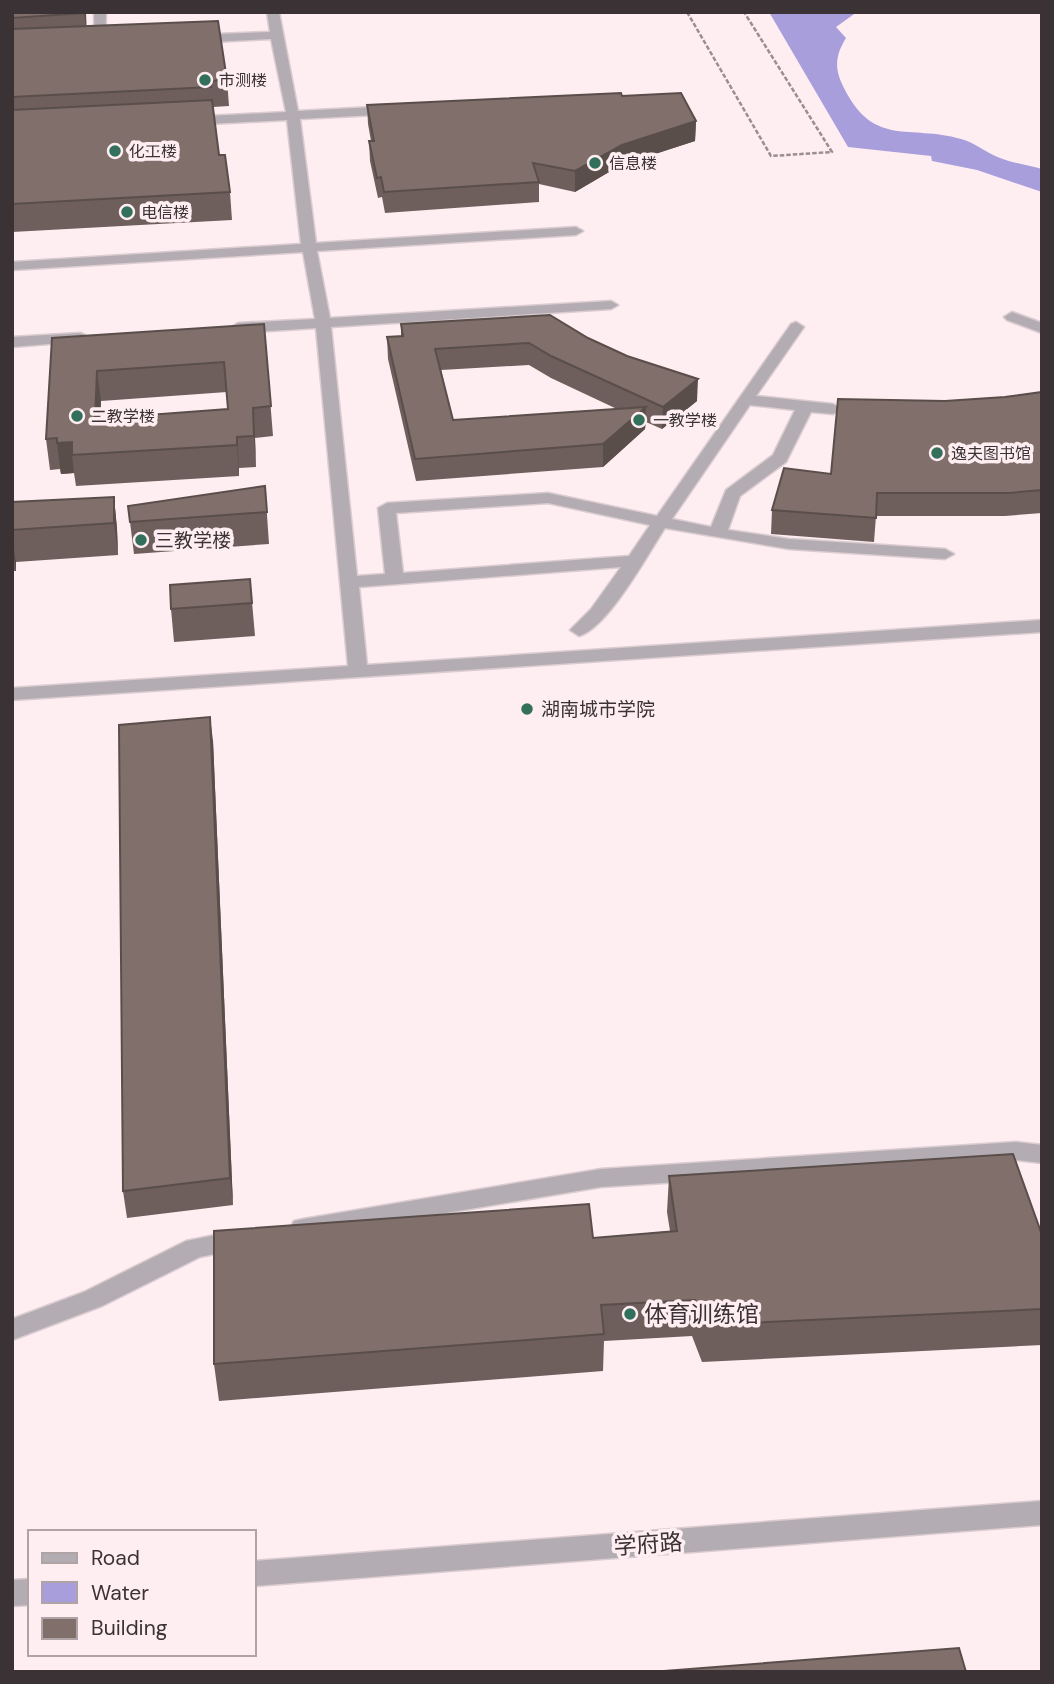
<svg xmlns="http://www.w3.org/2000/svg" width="1054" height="1684" font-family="'DM Sans','Noto Sans SC',sans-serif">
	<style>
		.water { fill: #a99edc }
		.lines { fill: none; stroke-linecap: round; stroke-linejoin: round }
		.minor-casing { stroke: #dbccd0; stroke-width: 3 }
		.path { stroke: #9a8e91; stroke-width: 2.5; stroke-dasharray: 4.5 2; stroke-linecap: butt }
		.minor { fill: #b3adb3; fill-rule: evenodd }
		.wall { fill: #6e5f5c; fill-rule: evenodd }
		.shaded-wall { fill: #5a4e4b }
		.building { fill: #806f6b; stroke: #5a4e4b; stroke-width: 2; fill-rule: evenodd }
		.poi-dot { fill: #33705c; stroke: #feeef2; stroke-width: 2.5 }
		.labels { text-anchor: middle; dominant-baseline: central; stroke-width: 7; stroke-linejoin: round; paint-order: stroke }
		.far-poi-label { font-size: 16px; fill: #3a3234; stroke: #feeef2; text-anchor: start }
		.poi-label { font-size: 19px; fill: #3a3234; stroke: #feeef2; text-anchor: start }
		.near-poi-label { font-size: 23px; fill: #3a3234; stroke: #feeef2; text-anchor: start }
		.near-street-label { font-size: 23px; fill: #3a3234; stroke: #feeef2 }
	</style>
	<rect width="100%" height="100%" fill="#feeef2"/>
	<path class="water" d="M769,12H857L836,27L846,38C835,56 834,69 844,88C874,148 909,124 961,139C974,142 986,153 1000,158C1013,163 1028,165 1042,169V192L977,170L932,161L931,156L848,147Z"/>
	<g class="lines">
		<g class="minor-casing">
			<g id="minor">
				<polygon points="94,12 106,12 105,46 95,43"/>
				<path d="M267,12H279L298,111L394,106L400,110L394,114L300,119L316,243L576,227L583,231L576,235L317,251L330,318L611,301L618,305L611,309L331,327L357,576L385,574L378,508L387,503L548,493L657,516L791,324L796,322L804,327L756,396L833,404L841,409L833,414L811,412L786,462L740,496L728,530L789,539L945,549L954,554L945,559L789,549L665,528C648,554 608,628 579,636L570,630L591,609L621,567L359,587L367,665L1042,620V632L12,700V688L348,666L316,328L238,333L230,328L238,323L315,319L303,252L12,270V262L301,244L287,120L189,125L183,121L189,117L286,112L271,39L193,43L187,39L193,35L270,32ZM750,405L795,410L773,455L726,490L711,527L672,519ZM548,503L650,525L629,556L403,573L396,513Z"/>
				<polygon points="1012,312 1042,323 1042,333 1007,320 1004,317"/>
				<polygon points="80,333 85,335 85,341 12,347 12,337"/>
				<polygon points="1016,1142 1042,1145 1042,1163 1016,1160 601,1187 303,1237 294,1235 290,1228 294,1221 303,1219 601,1169"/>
				<polygon points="240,1230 249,1233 253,1240 249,1247 200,1257 102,1306 12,1340 12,1319 84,1292 186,1241"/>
				<polygon points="1042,1501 1042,1525 254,1586 254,1561"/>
				<polygon points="30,1579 30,1605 12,1606 12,1580"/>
			</g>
		</g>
		<polyline class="path" points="687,12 771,156 832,152 744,12"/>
		<use href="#minor" class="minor"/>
	</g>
	<g class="wall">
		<polygon points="12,12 86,12 86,26 227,80 229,106 213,107 219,155 230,192 232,220 12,232"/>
		<polygon points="622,96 696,121 695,141 621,165 575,192 539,184 539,202 385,213 382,197 378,198 370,161 369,141 371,141 368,124 367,105"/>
		<path d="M264,324L273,436L255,438L256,467L239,468V476L76,486L74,473L61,474L60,469L50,470L46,439L52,338ZM227,392L228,409L100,418L101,401Z"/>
		<path d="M401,324L588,338L697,401L662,429L646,422L645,429L603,467L416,481L388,359L387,337L401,336ZM529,365L551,378L617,409L453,420L441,370Z"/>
		<polygon points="1042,392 1042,513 1005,516 876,516 874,542 771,534 772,510 945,401 1005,397"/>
		<polygon points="265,486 269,544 134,554 128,506"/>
		<polygon points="114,497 117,529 118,555 16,562 16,571 12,571 12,498 13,502"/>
		<polygon points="250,579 255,636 174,642 171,609"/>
		<polygon points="213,741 233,1205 127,1218 123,1191"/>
		<polygon points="669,1176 1042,1235 1042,1345 702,1362 692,1336 604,1341 603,1371 219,1401 214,1364 593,1238 670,1231 667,1212"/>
	</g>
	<g class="shaded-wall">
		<polygon points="84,12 86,12 87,38 84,13"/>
		<polygon points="696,121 695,141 621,165 575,192 575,171 622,145"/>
		<polygon points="97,371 101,401 99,449 95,419"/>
		<polygon points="698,379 697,401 662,429 663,407"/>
		<polygon points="646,407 645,429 603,467 603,444"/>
		<polygon points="253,408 255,438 256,467 254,436"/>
		<polygon points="237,437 239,468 239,476 237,445"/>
		<polygon points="72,442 72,455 74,473 61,474 57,443"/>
		<polygon points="114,497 117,529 118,555 114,523"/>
		<polygon points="12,536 16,562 16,571 12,548"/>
		<polygon points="210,717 213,741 233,1205 230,1178"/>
	</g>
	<g class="building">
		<polygon points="12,12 84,12 84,13 12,18"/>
		<polygon points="218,21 227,80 210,81 211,87 12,97 12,29"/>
		<polygon points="621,93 622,96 681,93 696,121 622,145 575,171 533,163 539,182 384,192 381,177 377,178 369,141 374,141 367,105"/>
		<polygon points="212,100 219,155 225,155 230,192 12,204 12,110"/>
		<polygon points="550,315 588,338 627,356 698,379 663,407 551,356 529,343 435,349 453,420 646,407 603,444 415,459 387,337 403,336 401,324"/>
		<path d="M264,324L271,406L253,408L254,436L237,437V445L72,455V442L57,443V438L46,439L52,338ZM224,362L228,409L95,419L97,371Z"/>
		<polygon points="1042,392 1042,490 1009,493 877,493 876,518 772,510 784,468 831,474 838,399 945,401 1005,397"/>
		<polygon points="265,486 267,512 130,522 128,506"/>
		<polygon points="114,497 114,523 12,530 12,502"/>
		<polygon points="250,579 252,603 171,609 170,585"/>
		<polygon points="210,717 230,1178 123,1191 119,725"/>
		<polygon points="1013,1154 1042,1235 1042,1309 705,1325 695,1300 601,1305 604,1334 214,1364 214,1231 589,1204 593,1238 677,1231 669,1176"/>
		<polygon points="959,1648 966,1672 651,1672"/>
	</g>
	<g class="poi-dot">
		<circle cx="205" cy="80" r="7"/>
		<circle cx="115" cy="151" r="7"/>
		<circle cx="595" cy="163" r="7"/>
		<circle cx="127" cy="212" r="7"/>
		<circle cx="77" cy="416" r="7"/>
		<circle cx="639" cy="420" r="7"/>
		<circle cx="937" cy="453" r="7"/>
		<circle cx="141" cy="540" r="7"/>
		<circle cx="527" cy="709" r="7"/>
		<circle cx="630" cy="1314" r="7"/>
	</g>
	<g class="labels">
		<g class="far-poi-label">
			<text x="219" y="80">市测楼</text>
			<text x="129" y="151">化工楼</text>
			<text x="609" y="163">信息楼</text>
			<text x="141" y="212">电信楼</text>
			<text x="91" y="416">二教学楼</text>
			<text x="653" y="420">一教学楼</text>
			<text x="951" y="453">逸夫图书馆</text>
		</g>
		<g class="poi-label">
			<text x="155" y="540">三教学楼</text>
			<text x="541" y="709">湖南城市学院</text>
		</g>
		<g class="near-poi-label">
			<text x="644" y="1314">体育训练馆</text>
		</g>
		<g class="near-street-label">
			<text transform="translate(648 1544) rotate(-4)">学府路</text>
		</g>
	</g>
	<rect width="1054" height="1684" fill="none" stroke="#3a3234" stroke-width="28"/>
	<rect x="28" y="1530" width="228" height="126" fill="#feeef2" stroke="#b0a3a6" stroke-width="2"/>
	<rect x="42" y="1553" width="35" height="10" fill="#b3adb3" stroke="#b0a3a6" stroke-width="2"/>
	<text x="91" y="1565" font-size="21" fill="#3a3234">Road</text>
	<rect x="42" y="1582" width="35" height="21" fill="#a99edc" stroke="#b0a3a6" stroke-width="2"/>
	<text x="91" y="1600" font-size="21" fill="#3a3234">Water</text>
	<rect x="42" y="1618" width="35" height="21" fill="#806f6b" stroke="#b0a3a6" stroke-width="2"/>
	<text x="91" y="1635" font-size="21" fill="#3a3234">Building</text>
</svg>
